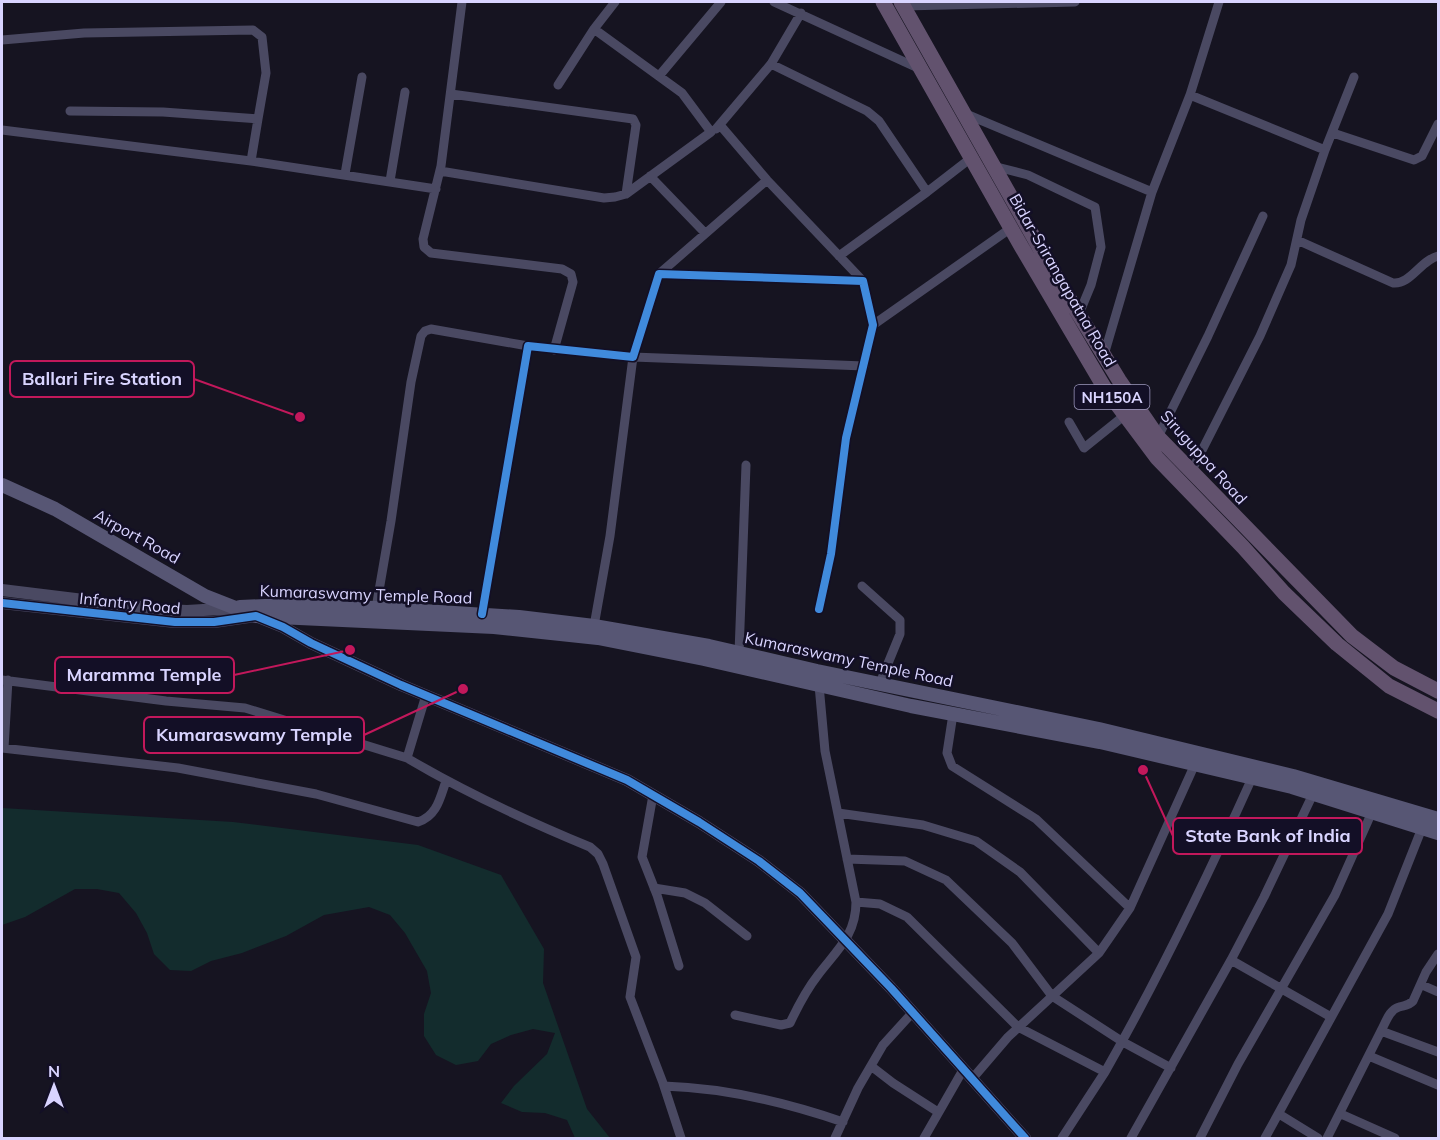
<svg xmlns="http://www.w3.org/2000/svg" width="1440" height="1140" font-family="Mulish,sans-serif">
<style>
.green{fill:#132c2d}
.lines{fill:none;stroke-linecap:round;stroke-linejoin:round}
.minor{stroke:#4a4962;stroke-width:9}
.tertiary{stroke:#4a4962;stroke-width:12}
.secondary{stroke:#575674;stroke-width:14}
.trunk{stroke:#62526e;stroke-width:15}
.cycleway-casing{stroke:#130f26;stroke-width:11}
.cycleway{stroke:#408adc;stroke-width:8}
.labels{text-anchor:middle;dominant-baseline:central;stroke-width:5;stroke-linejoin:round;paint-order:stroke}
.shield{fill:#130f26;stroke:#9e99be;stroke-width:1.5}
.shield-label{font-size:15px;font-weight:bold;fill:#d9d4ff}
.street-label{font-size:16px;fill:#d9d4ff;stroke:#130f26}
.leader{fill:none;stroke:#c2185b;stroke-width:2}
.callout-dot{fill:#c2185b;stroke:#130f26;stroke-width:2}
.callout{fill:#130f26;stroke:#c2185b;stroke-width:2}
.callout-label{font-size:18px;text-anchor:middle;font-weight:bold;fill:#d9d4ff}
</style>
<rect width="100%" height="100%" fill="#161421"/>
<path class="green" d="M2,808L233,822L418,845L501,875L544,949L543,983L587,1109L610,1138H575L567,1120L545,1113L522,1112L501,1103L514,1086L547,1054L555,1033L533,1029L511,1035L491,1044L478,1061L456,1065L436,1055L424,1036V1014L431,993L427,971L405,933L390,915L369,907L324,915L286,936L242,953L211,961L191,971L170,970L154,954L147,933L136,913L119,893L97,889H75L25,917L2,925Z"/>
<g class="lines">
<path class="minor" d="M462,2L441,166L423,239L424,247L431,253L562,269L571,274L573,282L554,350
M615,2L594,29L682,93L711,132L626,194
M774,2L920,69
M904,6L1075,2
M2,40L84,33L253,30L262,37L266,73L258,119
M771,64L867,111L879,121L927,192L971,158
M659,76L721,2
M558,85L594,29
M1190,95L1219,2
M70,111L163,112L258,119L251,161L436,189
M966,114L1152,192L1104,355
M720,125L767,180L863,281
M716,129L771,64L801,13
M2,130L251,161
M1333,133L1414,160L1422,156L1438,124
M1325,150L1354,77
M993,166L1028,175L1095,207L1101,247L1091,285L1079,314
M440,171L604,198L615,197L626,194L636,125L633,119L451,94
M345,174L362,77
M650,176L705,233
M390,181L405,92
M1152,192L1190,95L1325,150L1301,220L1291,265L1260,336L1191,472
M1297,240L1393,283C1410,285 1420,261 1438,256
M839,256L927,192
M659,274L767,180
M873,325L1011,228
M1069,422L1084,448L1125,415
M1158,437L1208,336L1263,216
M862,586L900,620V634L880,683
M376,608L391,521L411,382L421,336L425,331L431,329L528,346
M482,614L528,346L633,357L659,274L863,281L873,325L846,438L831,554L819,609
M594,626L610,536L633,357L864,366
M739,653L746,465
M2,680L166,701L245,708L407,758L426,695
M953,714L947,753L952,766L1036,819L1130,908
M2,748L178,768L316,794L418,822C437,816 440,798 446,781
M4,748L8,680
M407,758C466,793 527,821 590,847L598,854L603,864L636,957L630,997L663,1083L681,1138
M653,795L642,857L657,895L679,966
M838,813L923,825L976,841L1020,872L1099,953L1008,1037L972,1079
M847,859L905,861L946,880L1012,943L1052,996L1123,1042L1171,1068
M654,888L685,893L705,903L747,936
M856,902L880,904L907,917L1018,1027L1105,1072L1062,1138
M1099,953L1130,908L1195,764
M1231,960L1331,1017
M1422,985L1438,992
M735,1015L781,1025L790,1023C798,1006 807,989 818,975C837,950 856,935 856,902L825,751L819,685
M1381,1031C1386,1022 1389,1010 1399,1007C1405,1005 1408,1006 1413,1001L1426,972L1438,954
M1369,1056L1438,1085
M871,1066L893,1083L938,1112
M1105,1072C1159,977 1207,878 1252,778
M664,1086C726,1088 785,1102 843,1122
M1279,1114L1318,1138
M1341,1114L1395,1138
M835,1138L858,1088L883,1045L913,1012
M924,1138L963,1070
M1131,1138L1231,960L1264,897L1313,794
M1200,1138L1238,1064L1335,895L1372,812
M1265,1138L1388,914L1422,828
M1327,1138L1381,1031L1438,1052"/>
<path class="tertiary" d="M2,590L165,610L187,611L236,608
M2,603L175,622H214L256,616L283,627L311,643L401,685L627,780L699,822L759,861L800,893L891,988L1025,1138"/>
<path class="secondary" d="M2,485L55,509L205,596L256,616L494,627L598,638L704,659L911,706L1100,742L1292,787L1438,833
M240,607L288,605L376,608L519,617L594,626L709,646L817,671L1099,729L1293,776L1438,819"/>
<path class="trunk" d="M883,2L1021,246L1104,387L1157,458L1243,547L1284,593L1337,644L1389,686L1438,711
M901,2L1056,277L1119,380L1158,437L1352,636L1394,668L1438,691"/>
<g class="cycleway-casing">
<path id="cycleway" d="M2,603L175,622H214L256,616L283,627L311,643L401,685L627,780L699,822L759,861L800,893L891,988L1025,1138
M482,614L528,346L633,357L659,274L863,281L873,325L846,438L831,554L819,609"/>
</g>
<use href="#cycleway" class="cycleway"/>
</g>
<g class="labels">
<rect class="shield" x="1074.5" y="385" width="75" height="24" rx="4.5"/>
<g class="shield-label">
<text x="1112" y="397">NH150A</text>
</g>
<g class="street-label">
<text transform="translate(1063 280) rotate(60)">Bidar-Srirangapatna Road</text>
<text transform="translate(1204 457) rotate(48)">Siruguppa Road</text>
<text transform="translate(137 536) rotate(29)">Airport Road</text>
<text transform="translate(366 594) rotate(2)">Kumaraswamy Temple Road</text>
<text transform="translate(130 603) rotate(6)">Infantry Road</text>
<text transform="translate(849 659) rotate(12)">Kumaraswamy Temple Road</text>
</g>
</g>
<path class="leader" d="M300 417L194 379M350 650L234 675M463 689L364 735M1143 770L1173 836"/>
<g class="callout-dot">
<circle cx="300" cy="417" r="6"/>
<circle cx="350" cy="650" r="6"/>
<circle cx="463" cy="689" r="6"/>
<circle cx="1143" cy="770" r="6"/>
</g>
<g class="callout">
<rect x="10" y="361" width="184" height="36" rx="6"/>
<rect x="55" y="657" width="179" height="36" rx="6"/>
<rect x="144" y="717" width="220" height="36" rx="6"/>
<rect x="1173" y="818" width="189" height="36" rx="6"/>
</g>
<g class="callout-label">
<text x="102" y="385">Ballari Fire Station</text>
<text x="144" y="681">Maramma Temple</text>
<text x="254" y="741">Kumaraswamy Temple</text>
<text x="1268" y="842">State Bank of India</text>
</g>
<rect width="1440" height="1140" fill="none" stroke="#d9d4ff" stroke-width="6"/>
<g transform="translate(54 1086)" stroke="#130f26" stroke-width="4.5" paint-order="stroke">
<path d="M0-4.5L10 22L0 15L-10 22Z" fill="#d9d4ff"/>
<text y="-9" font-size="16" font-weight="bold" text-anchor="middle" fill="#d9d4ff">N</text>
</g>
</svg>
